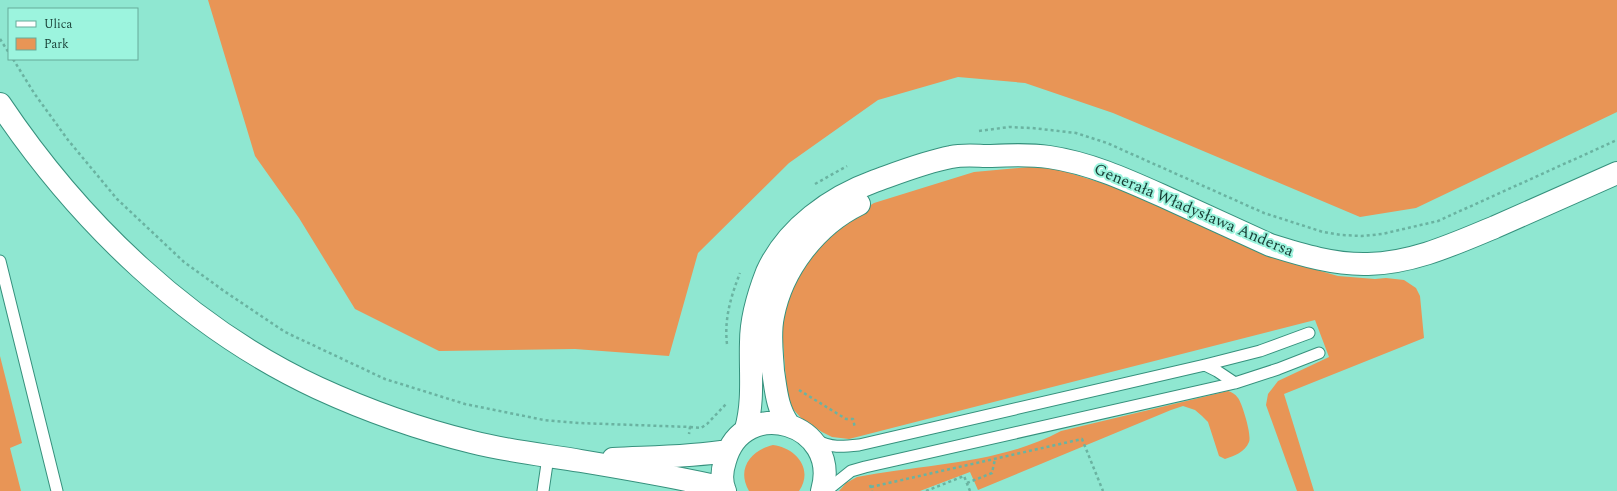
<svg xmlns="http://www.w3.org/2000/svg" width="1617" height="491" font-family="Spectral,serif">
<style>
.green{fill:#e89556}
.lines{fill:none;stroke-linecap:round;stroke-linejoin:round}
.service-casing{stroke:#36917d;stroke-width:13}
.minor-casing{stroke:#36917d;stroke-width:24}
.path{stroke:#6ab3a1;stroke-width:2.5;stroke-dasharray:3 3;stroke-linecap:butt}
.service{stroke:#fff;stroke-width:11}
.minor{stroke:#fff;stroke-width:22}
.labels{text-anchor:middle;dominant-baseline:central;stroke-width:4;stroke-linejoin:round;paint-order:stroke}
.street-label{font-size:16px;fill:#173d34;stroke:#9cf4de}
</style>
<rect width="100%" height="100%" fill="#8fe7d1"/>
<path class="green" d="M208,0H1617V112L1416,208L1360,217L1113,113L1025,83L958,77L878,100L789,163L698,253L669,356L575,349L439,351L355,309L299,218L255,156Z
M1029,167L1057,169L1118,188L1258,251L1296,264L1338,276L1375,279L1386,278L1404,280L1416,288L1420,296L1424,338L1284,394L1314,491H1297L1266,405L1268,394L1278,381L1329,357L1315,320L849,439L832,437L822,432L801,418L793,409L787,394L782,329L787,301L796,279L813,252L837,226L874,203L974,172Z
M0,356L22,443L10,448L21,491H0Z
M1228,391C1232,392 1235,394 1238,398C1242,403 1252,435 1249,442C1245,452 1234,456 1225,459L1219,456L1208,422L1202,416L1195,410L1183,406L1171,410L978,490L970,472L920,491H839L846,483L857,477C925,464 1000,464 1061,431Z
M773,445C796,448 814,469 799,491H749C736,469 751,450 773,445Z"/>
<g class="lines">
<g class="service-casing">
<path id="service" d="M0,261L57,491
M1205,365L1217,371L1235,383
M815,440C832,448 841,447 859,445L1205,365L1260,351L1309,333
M543,491L548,457
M826,491L851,471L865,467L1235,383L1278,369L1319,353"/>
</g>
<g class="minor-casing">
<path id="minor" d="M0,104C79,222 189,328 318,388C368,411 419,429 472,442C507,451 545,455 581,461C629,469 677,477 724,488
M789,425C777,409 776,390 773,371C772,353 769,334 773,316C782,269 816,225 859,204
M746,429C754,400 750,372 751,342C751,318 758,295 767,272C787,228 831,197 875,181C900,172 925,162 951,157C964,154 978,156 991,156C1010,155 1029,154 1049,157C1090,163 1127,180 1165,197C1200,213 1235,229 1270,245C1302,255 1335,265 1368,264C1413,263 1454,244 1495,227C1536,209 1577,191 1617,173
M613,459C651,457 690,457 727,451
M725,491C721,482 722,470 725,461C743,394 842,423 822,491"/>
</g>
<path class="path" d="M0,39L9,53
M13,59L34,93L68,140L117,199L184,262L224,291L285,332L385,379L465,404L544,420L579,423L690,427L689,434
M979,131L1009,127L1032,128L1076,133L1107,143L1264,213L1323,232L1341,235L1362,236L1382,234L1438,221L1617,140
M815,184L847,166
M727,344C724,319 731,296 740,273
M799,390L846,419H853L855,428
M690,427L701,428L707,424L727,403
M967,483L992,473L995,459
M870,485L872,491
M871,487L1082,439L1103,491
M926,491L964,476L970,491"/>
<use href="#service" class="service"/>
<use href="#minor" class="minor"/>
</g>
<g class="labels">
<g class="street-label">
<text transform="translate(1194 210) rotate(23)">Generała Władysława Andersa</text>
</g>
</g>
<rect x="8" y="8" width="130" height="52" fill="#9cf4de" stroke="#67ab9a"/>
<rect x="16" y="21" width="20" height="6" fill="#ffffff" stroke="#67ab9a"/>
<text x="44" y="28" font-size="12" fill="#173d34">Ulica</text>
<rect x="16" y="38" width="20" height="12" fill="#e89556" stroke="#67ab9a"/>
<text x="44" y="48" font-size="12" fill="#173d34">Park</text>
</svg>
